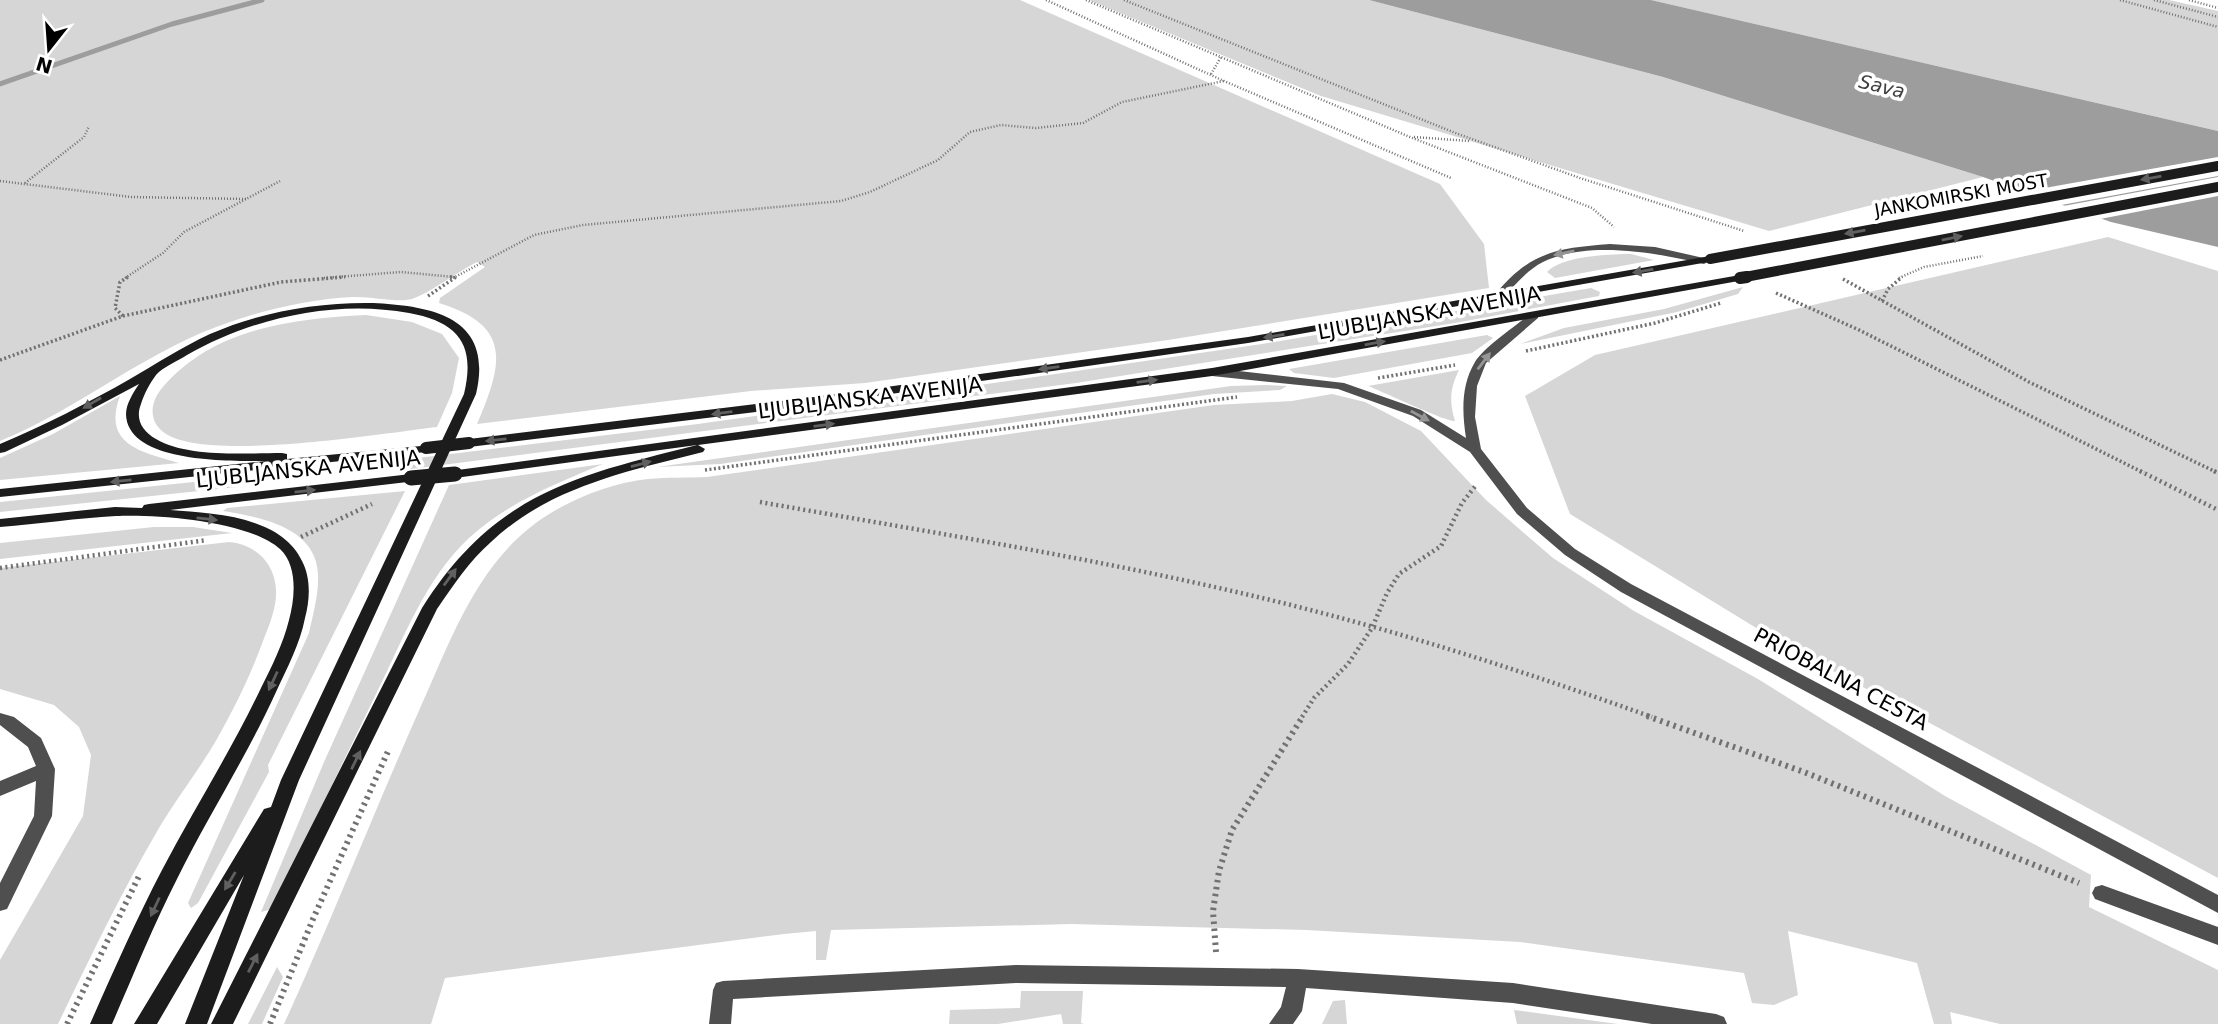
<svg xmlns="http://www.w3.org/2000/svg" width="2218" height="1024" font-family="'DejaVu Sans',sans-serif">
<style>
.green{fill:#d6d6d6}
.water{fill:#9d9d9d}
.pier{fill:#fff}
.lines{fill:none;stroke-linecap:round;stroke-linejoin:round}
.stream{stroke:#9d9d9d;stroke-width:5}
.path-far3{stroke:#717171;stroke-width:2.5;stroke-dasharray:1 2;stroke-linecap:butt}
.path-far2{stroke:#717171;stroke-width:3.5;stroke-dasharray:2 2.5;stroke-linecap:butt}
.path-far1{stroke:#717171;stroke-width:4.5;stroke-dasharray:2 3.5;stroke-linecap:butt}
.path{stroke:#717171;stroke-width:6;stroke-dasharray:2.5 4.5;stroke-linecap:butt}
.service{fill:#4f4f4f;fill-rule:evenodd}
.minor{fill:#4f4f4f;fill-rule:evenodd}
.secondary{fill:#1c1c1c;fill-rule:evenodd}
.secondary-bridge-far2{stroke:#1c1c1c;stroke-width:10}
.secondary-bridge-far1{stroke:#1c1c1c;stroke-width:12}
.secondary-bridge{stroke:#1c1c1c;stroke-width:15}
.oneway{fill:#606060}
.oneway2{fill:#959595}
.labels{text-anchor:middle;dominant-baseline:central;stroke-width:7;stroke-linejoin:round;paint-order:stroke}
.far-street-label{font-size:18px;fill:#000;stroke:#fff}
.far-water-label{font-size:19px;font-style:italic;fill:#3e3e3e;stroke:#fff}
.street-label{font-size:21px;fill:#000;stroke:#fff}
</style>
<rect width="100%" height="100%" fill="#fff"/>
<path class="green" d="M0,0H1020L1440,184L1484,244L1489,288L1168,340L865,383L751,391L477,424C502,365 514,326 439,303L440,298L485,267L477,262C459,271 428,294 412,299C397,303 370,296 353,297C313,299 271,308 233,321C149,348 81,408 0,441Z
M1089,0H1369L1663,77L1983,177L1769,231L1321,96Z
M1651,0H2169L2218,11V131Z
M2108,237L2218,271V878L1781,643L1570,514L1525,396L1595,355Z
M1631,254L1654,260L1555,278L1547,272C1561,256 1610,254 1631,254Z
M1743,287L1738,294L1677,312L1520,344L1564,328L1664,309Z
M1591,288L1600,292L1599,296L1455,323L1076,383L411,469L407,465L418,458L698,424L987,384L1262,344Z
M366,315L412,322L442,334L459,358L452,393L437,427C385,433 199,464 162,431C148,419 151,401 162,388C213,328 291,319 366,315Z
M1487,335L1493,338L1472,353L1334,378L1294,373L1289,369Z
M1459,370C1450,388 1449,402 1455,421C1446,422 1384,392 1368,386Z
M1266,385L1287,386L1280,390L1214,394L720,464L657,467L1231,386Z
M1332,394L1365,402L1421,431L1486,500L1553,558L1634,611L1758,679L1945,796L2091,875L2089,907L2218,970V1024H2000L1950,1012L1952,1024H1934L1917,963L1788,931L1798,995L1774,1005L1752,1003L1744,973L1520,942L1306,930L1071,924L831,930L826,960H816V931L784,934L445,978L431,1024H284C332,919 374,812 421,706C449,644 473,575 527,530C557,504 608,483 648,479C667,477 687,478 707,477L1214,405L1292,401Z
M120,396C102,444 140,452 179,463L0,480V458L53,434Z
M603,464C555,484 507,503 469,538C425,579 403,640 377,692C343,762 309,833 275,903L268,910L261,912L324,762L449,485Z
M242,477L246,479L245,483L237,487L0,512V502Z
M405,491L268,765L269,772L198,903L191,908L188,903L309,633C313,614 319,594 318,574C316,527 260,517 223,511L227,508Z
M154,527H193L232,533L0,559V543Z
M229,542C255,544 275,563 276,590C277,607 269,626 263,641C251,674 235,707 218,737C199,771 174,801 155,835C119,897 89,960 58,1024H0V960L83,816L91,755L79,727L54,705L0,689V568Z
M277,967L283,977L262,1024H248Z
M1021,991H1083L1081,1023L1084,1024H1063L1061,1014L998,1024H949L950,1010L1020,1008Z
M1345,1000L1347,1024H1322L1333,1001Z
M1514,1010L1618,1024H1517Z"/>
<path class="water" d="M1369,0H1651L2218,131V247L2111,222L1983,177L1663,77Z"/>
<path class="pier" d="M2218,157V176L2056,206L2016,193Z
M2218,177V196L2095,220L2058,207Z"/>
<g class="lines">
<path class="stream" d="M0,84L172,24L262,0"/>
<path class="path-far3" d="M1046,0L1224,81L1451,178
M1086,0L1410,137L1592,208L1614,227
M1124,0L1458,134L1580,178L1744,231
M2120,0L2218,27
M2154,0L2218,17
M2189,0L2218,8
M1211,74L1221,57
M1414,137L1469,141
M0,181L131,197L246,199
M25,183L84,137L89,126
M125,278L163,253L184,232L280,181
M324,278L401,272L454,277
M453,278L534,235L583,225L841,201L870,192L938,160L970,132L1001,125L1036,128L1083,123L1122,102L1224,81
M1899,278L1924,267L1983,256"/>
<path class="path-far2" d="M450,277H454
M1843,279L2029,382L2218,473
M1776,293L1857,329L2144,473
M428,296L456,277
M1882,301L1888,289L1902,277
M123,316L115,308L120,282L128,277
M1526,351L1655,323L1721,303
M0,360L123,316L281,282L345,277
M1378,378L1455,365
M705,470L1237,397"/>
<path class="path-far1" d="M2140,471L2218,510
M2214,471L2218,473
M760,502C917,530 1076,555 1232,591C1374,623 1515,668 1652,717
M301,537L372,504
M0,568L207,540
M1302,717L1314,698L1348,664L1372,628L1387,593L1399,574L1441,546L1462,503L1477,484"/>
<path class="path" d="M1647,716L1804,772L2079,883
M1216,952L1213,911L1219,871L1232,830L1303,716
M67,1024L140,874
M270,1024L313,919L389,749"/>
<path class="service" d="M1610,244L1655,247L1708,259L1709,261L1704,264C1658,253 1587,240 1543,262C1527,270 1515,285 1503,298H1495L1494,296C1529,252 1557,248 1610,244Z
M0,713L14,717L41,738L55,769L52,816L7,909L0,911V883L34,816L36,781L0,796V781L36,766L28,747L0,725Z
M2102,885L2218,927V945L2095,899L2092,893L2095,887Z
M1016,965L1298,969L1513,983L1716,1014L1724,1017L1727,1024H1652L1513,1003L1306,988L1302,1011L1293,1024H1269L1281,1007L1286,987L1016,983L733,999L731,1024H709L713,990L716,983L723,981Z"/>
<path class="minor" d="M1534,313L1538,314V318L1486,363L1477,386L1475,417L1481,449L1527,508L1575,549L1631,584L2218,895V913L1621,592L1565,555L1517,514L1470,452L1413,416L1338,389L1212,376L1206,372L1212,368L1344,383L1421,410L1466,438C1462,412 1461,385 1475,362C1483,348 1517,325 1530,314Z"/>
<path class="secondary" d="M1710,256L1714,257V261L1248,343L814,405L469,447L462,443L469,439L814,397L1248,337Z
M1740,275L1744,276V280L1212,376L698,445L705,449L703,452C628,471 549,487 491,542C469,561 453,586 437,609L233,1024H211L422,608C494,494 574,476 697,445L455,478L450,477L448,474L450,471L1212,368Z
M373,303C434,306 494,318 476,394L299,780L207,1024H185L244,875L157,1024H134L264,809L271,807L281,780L464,394C476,344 458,322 409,313C335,299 252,318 187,355C178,361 163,367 156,375C150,383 144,394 141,404C135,419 142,431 156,439C188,458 246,453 282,453L287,454V459L431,445L433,448L426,452L0,497V489L266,461C233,461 127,464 126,414C126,404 133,393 139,384L62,425L5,452L0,453V444C45,425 88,403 130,379C156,364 182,347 210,334C261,312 317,302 373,303Z
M411,474L418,478L416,481L170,510C213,513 281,516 302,561C311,578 310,599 305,618C300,644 287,668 276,692C247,756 208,816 177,879C153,926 133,976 112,1024H90C113,972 136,920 162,870C194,809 231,751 261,688C272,666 283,644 289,620C295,598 298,566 280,549C249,521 157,514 116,516C77,518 39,524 0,527V519L115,507L142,508L144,505L149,504Z"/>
<path class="secondary-bridge-far2" d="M1710,259L2218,166
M1740,278L2218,187"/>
<path class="secondary-bridge-far1" d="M1740,278L1747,277
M426,448L469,443"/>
<path class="secondary-bridge" d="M411,478L455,474"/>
</g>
<defs><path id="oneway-solid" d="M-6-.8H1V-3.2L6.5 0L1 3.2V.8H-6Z" transform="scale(1.75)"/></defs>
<g class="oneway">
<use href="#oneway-solid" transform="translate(2151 178) rotate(170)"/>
<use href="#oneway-solid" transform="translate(1855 232) rotate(170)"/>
<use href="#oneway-solid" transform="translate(1952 238) rotate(-11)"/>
<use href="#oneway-solid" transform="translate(1643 271) rotate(170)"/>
<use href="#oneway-solid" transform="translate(1274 336) rotate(171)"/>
<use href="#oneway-solid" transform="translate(1375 343) rotate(-10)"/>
<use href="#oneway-solid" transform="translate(1049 368) rotate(172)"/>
<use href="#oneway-solid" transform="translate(1147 381) rotate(-8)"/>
<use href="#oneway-solid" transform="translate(92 403) rotate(150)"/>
<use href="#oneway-solid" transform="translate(722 413) rotate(173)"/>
<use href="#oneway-solid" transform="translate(824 425) rotate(-7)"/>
<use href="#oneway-solid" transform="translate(496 440) rotate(174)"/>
<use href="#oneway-solid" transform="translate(641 464) rotate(-15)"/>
<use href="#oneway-solid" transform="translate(121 481) rotate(174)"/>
<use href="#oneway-solid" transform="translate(305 491) rotate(-6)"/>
<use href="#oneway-solid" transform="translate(207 519) rotate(6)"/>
<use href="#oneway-solid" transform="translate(450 577) rotate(-54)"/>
<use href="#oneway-solid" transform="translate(273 681) rotate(115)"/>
<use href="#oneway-solid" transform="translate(356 760) rotate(-64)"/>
<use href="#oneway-solid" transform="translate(230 881) rotate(121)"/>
<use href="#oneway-solid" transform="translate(155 907) rotate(115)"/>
<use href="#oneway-solid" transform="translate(253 963) rotate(-63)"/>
</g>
<g class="oneway2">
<use href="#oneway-solid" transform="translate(1564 253) rotate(168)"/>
<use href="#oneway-solid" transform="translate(1484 361) rotate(-53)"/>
<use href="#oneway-solid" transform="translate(1420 416) rotate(28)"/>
</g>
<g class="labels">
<g class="far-street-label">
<text transform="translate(1961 195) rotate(-10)">JANKOMIRSKI MOST</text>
</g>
<g class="far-water-label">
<text transform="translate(1882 86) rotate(14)">Sava</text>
</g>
<g class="street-label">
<text transform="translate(1429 313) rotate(-10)">LJUBLJANSKA AVENIJA</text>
<text transform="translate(870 398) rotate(-7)">LJUBLJANSKA AVENIJA</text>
<text transform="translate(308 469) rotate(-6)">LJUBLJANSKA AVENIJA</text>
<text transform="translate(1841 679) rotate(28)">PRIOBALNA CESTA</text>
</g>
</g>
<g transform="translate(49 49) rotate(197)" stroke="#ffffff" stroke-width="5" paint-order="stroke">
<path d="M0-5L12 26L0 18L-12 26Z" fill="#000000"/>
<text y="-10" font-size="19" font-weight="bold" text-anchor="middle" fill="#000000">N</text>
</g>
</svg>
